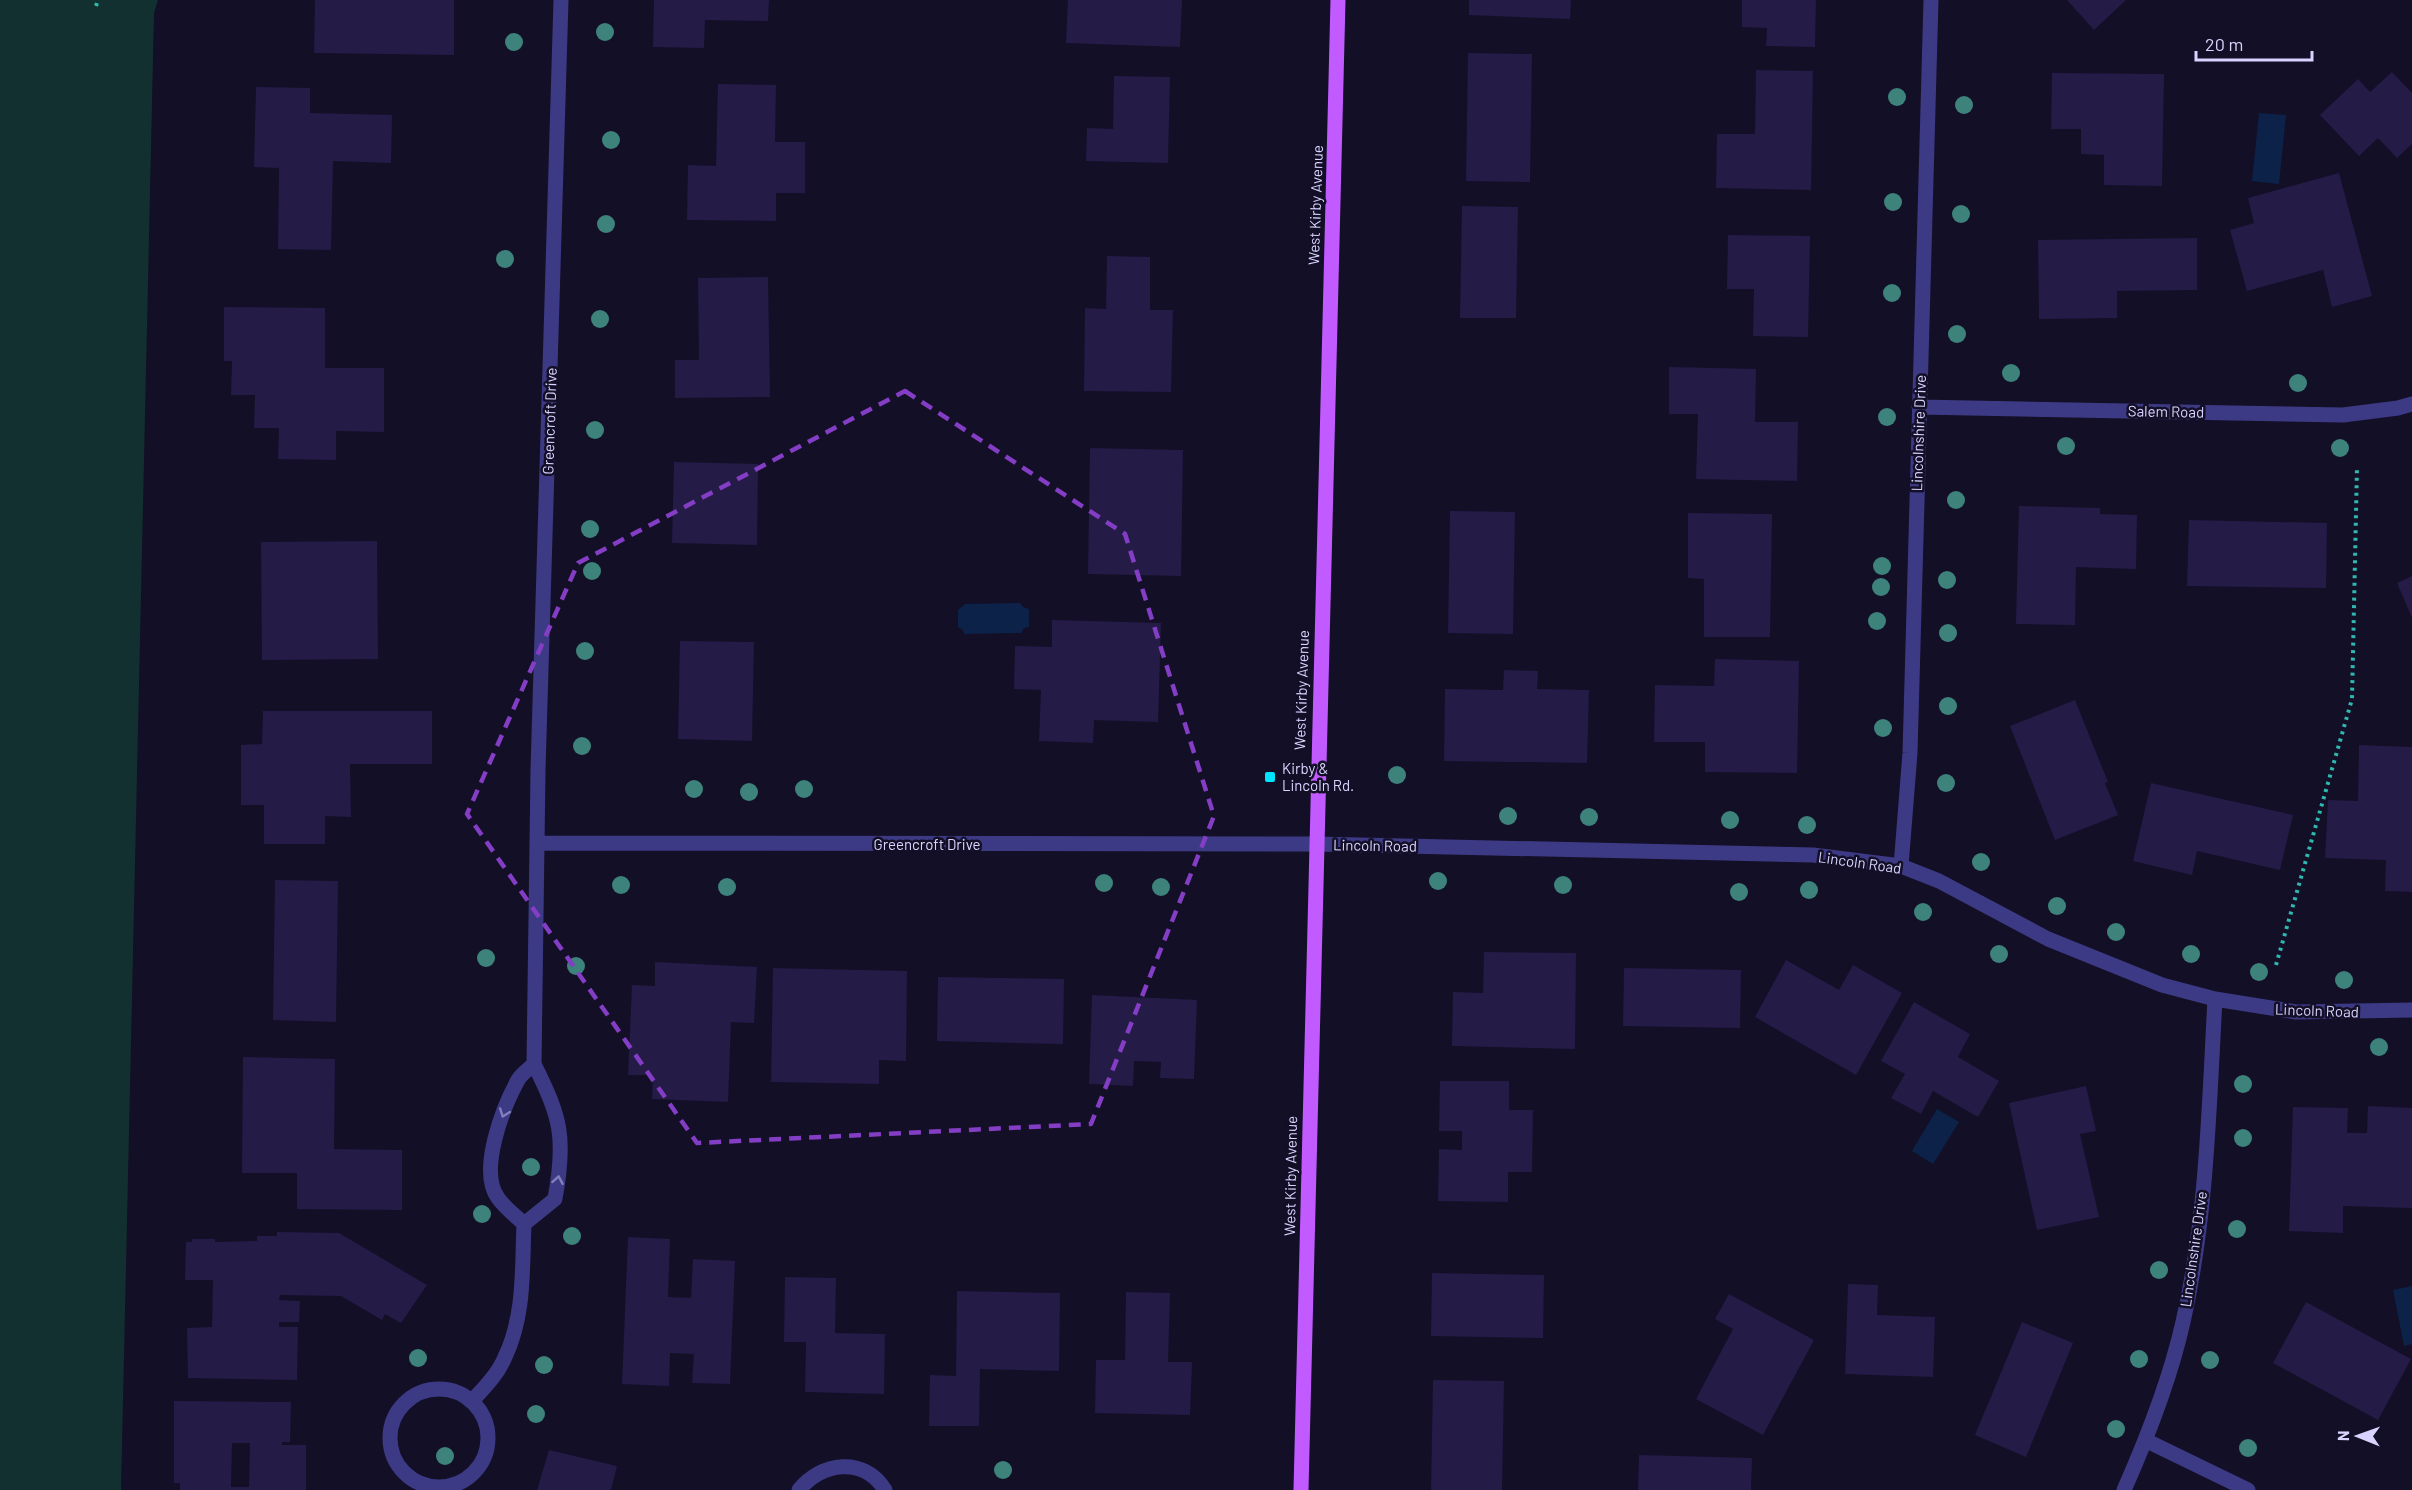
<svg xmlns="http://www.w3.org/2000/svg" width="2412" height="1490" font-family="Barlow,sans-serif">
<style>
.green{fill:#12302f}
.water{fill:#0c2248}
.building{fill:#241b47;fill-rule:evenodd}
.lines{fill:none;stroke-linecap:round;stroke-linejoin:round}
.path{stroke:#2fb8b0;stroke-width:4;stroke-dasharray:3 4.5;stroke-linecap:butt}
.minor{stroke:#3d3a85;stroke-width:15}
.major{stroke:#c25bff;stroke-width:15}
.tree{fill:#3d827b}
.oneway{stroke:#837fbc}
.marked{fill:none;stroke:#843dc5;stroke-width:4.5;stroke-dasharray:12 8;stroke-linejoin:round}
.poi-dot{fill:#00e5ff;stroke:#130f26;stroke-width:2}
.labels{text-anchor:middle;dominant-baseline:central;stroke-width:5;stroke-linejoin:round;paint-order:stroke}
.street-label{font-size:15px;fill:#d9d4ff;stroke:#130f26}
.poi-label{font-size:15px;fill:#d9d4ff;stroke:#130f26;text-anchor:start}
</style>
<rect width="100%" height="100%" fill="#130f26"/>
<path class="green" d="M0,0H158L154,13L121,1490H0Z"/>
<path class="water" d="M2259,113L2286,115L2279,184L2252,181Z
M1020,603L1023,607L1029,609V627L1024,628L1021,633L964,634L963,630L958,627V610L965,604Z
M1937,1109L1959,1122L1933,1164L1912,1151Z
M2412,1286V1344L2404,1346L2393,1290Z"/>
<path class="building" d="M315,0H454V55L314,53Z
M654,0H769L768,21L705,20L704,48L653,47Z
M1068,0H1182L1180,47L1066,43Z
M1469,0H1571L1570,19L1469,15Z
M1742,0H1816L1815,47L1766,46L1767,28L1742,27Z
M2067,0H2126L2094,30Z
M1468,53L1532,54L1530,182L1466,181Z
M1756,70L1813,71L1811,190L1716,188L1717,134H1755Z
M2392,72L2412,93V144L2397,158L2378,138L2359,156L2320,115L2358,79L2370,92Z
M2052,73L2164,74L2162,186L2104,185V155L2081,154V129H2051Z
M1114,76L1170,77L1168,163L1086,161L1087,128L1113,129Z
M718,84L776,85L775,142H805V193H776V221L687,220L688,165L716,166Z
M256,87L310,88V113L392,115L391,163L333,161L331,250L278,249L279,168L254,167Z
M2339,173L2372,296L2332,307L2323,270L2247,291L2230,230L2254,223L2248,198Z
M1462,206L1518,207L1516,318H1460Z
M1728,235L1810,236L1808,337L1753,336L1754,289H1727Z
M2197,238V290L2117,291V318L2039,319L2038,240Z
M1107,256L1150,257V310H1173L1171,392L1084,391L1085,308L1106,309Z
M768,277L770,397L675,398V360H699L698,278Z
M224,307L325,308V368H384V432L336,431V460L278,459L279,428H254L255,395H231L232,361H224Z
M1669,367L1756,369L1755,422H1798L1797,481L1696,479L1698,414H1669Z
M1090,448L1183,450L1181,576L1088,574Z
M674,462L758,464L757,545L672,543Z
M2019,506L2100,508V514L2137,515L2136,569L2076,567L2075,625L2016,624Z
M1450,511L1515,512L1513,634L1448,633Z
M1688,513L1772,514L1770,637H1704V579L1688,578Z
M2189,520L2327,523L2326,588L2187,586Z
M377,541L378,659L262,660L261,542Z
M2412,576V618L2397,583Z
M1052,620L1161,623L1158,722L1094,720L1093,743L1039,741L1041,690L1014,689L1015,646L1052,647Z
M680,641L754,642L752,741L678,739Z
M1715,659L1799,661L1797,773L1705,772V742H1654L1655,685L1714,686Z
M1504,670L1538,671L1537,689L1589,690L1587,763L1444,761L1445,689L1503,690Z
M2075,700L2108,782L2105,783L2118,815L2055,840L2010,726Z
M263,711H432V764H350L351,817L325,816V844H264V805H241V745L262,744Z
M2359,745L2412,747V892L2385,891L2386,860L2325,858L2328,800L2358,801Z
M2151,783L2293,815L2280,870L2197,851L2192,875L2133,861Z
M275,880L338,881L336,1022L273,1020Z
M1484,952L1576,953L1575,1049L1452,1046L1453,992L1483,993Z
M1786,960L1839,990L1853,965L1902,993L1856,1075L1755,1017Z
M655,962L757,967L754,1023L731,1022L728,1102L652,1099L653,1075H628L632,985L655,986Z
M773,968L907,971L906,1061L879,1060V1084L771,1082Z
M1624,968L1741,970L1740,1028L1623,1026Z
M938,977L1064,979L1063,1044L937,1041Z
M1092,995L1197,1000L1194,1079L1160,1078L1161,1062L1134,1061L1133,1086L1089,1084Z
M1914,1002L1970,1034L1958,1057L1999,1081L1978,1117L1933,1091L1921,1114L1891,1098L1905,1074L1881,1061Z
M243,1057L335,1059L334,1149L402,1150V1210L297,1209V1173H242Z
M1440,1081H1509V1110H1533L1532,1172H1508V1202L1438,1201L1439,1149L1462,1150V1131H1439Z
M2086,1086L2096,1131L2080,1134L2099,1217L2037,1230L2009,1103Z
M2368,1106L2412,1108V1208L2343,1206V1233L2289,1231L2293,1107L2348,1108L2347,1133H2367Z
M277,1232L339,1233L427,1285L401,1323L385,1314L382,1320L341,1296L280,1295L279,1300L300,1301L299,1322H279V1327H298L297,1380L188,1378L187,1328L212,1327L213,1280H185L186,1242H192V1239H215V1242L257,1241V1236H277Z
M628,1237L670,1239L668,1297L691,1298L693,1259L735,1261L730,1384L692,1383L694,1354L670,1353L669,1386L622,1384Z
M1432,1273L1544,1275L1543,1338L1431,1336Z
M785,1277L836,1278L835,1333L885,1334L884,1394L805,1392L806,1342H784Z
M1848,1284L1878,1285L1877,1315L1935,1317L1933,1377L1845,1374Z
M957,1291L1060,1293L1059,1371L980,1369L979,1426H929L930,1375L956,1376Z
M1126,1292L1170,1293L1168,1362H1192L1190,1415L1095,1413L1096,1360H1125Z
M1729,1294L1814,1340L1763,1435L1696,1399L1733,1329L1715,1319Z
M2306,1302L2411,1359L2378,1420L2273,1363Z
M2022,1322L2073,1343L2026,1457L1975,1435Z
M1433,1380L1504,1381L1502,1490H1431Z
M174,1401L291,1402L290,1442H282V1445H306V1490H180V1483H174ZM232,1443H250L249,1487H231Z
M549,1450L617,1466L611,1490H537Z
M1639,1455L1752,1458L1751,1490H1638Z"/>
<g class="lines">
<path class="path" d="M96,6L98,0
M2276,965L2352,699L2357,467"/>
<path class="minor" d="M1919,407L2343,415L2398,408L2412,404
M538,843L1315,844L1813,855L1901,866L1939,881L2048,939L2162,985L2215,999L2296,1012L2412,1010
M1901,866L1910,753L1931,0
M524,1224C516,1216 505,1208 498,1198C478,1171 503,1107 518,1080C521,1074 529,1069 534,1064
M390 1438a49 49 0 1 1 98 0a49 49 0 1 1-98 0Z
M472,1401C484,1388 498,1374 505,1357C525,1315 522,1269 524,1224L555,1199C566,1138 561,1118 534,1064L538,770L561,0
M2145,1440L2248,1490
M799,1490C821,1462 864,1456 885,1490
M2124,1490C2148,1436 2170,1380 2183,1322C2207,1217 2209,1106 2215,999"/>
<path class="major" d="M1301,1490L1338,0"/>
</g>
<g class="tree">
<circle cx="605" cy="32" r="9"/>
<circle cx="514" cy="42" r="9"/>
<circle cx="1897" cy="97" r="9"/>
<circle cx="1964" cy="105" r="9"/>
<circle cx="611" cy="140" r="9"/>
<circle cx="1893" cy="202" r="9"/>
<circle cx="1961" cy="214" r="9"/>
<circle cx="606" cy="224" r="9"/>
<circle cx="505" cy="259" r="9"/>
<circle cx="1892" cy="293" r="9"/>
<circle cx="600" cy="319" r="9"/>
<circle cx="1957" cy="334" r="9"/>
<circle cx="2011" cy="373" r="9"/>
<circle cx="2298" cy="383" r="9"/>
<circle cx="1887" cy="417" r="9"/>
<circle cx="595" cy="430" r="9"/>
<circle cx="2066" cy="446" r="9"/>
<circle cx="2340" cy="448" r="9"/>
<circle cx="1956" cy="500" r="9"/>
<circle cx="590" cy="529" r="9"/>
<circle cx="1882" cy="566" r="9"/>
<circle cx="592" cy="571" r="9"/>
<circle cx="1947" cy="580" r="9"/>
<circle cx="1881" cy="587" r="9"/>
<circle cx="1877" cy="621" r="9"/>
<circle cx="1948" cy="633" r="9"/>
<circle cx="585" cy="651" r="9"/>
<circle cx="1948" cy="706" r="9"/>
<circle cx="1883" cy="728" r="9"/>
<circle cx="582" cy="746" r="9"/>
<circle cx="1397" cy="775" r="9"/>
<circle cx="1946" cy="783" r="9"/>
<circle cx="694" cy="789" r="9"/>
<circle cx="804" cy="789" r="9"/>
<circle cx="749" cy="792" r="9"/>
<circle cx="1508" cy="816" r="9"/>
<circle cx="1589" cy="817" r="9"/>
<circle cx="1730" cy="820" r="9"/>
<circle cx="1807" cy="825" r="9"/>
<circle cx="1981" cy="862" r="9"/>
<circle cx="1438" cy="881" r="9"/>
<circle cx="1104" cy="883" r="9"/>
<circle cx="621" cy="885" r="9"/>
<circle cx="1563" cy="885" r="9"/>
<circle cx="727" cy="887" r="9"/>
<circle cx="1161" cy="887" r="9"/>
<circle cx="1809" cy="890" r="9"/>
<circle cx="1739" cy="892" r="9"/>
<circle cx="2057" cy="906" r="9"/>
<circle cx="1923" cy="912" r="9"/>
<circle cx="2116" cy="932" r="9"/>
<circle cx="1999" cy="954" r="9"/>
<circle cx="2191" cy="954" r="9"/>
<circle cx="486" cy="958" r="9"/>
<circle cx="576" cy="966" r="9"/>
<circle cx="2259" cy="972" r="9"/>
<circle cx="2344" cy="980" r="9"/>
<circle cx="2379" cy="1047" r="9"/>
<circle cx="2243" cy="1084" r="9"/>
<circle cx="2243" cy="1138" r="9"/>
<circle cx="531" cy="1167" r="9"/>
<circle cx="482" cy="1214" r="9"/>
<circle cx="2237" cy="1229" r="9"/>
<circle cx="572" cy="1236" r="9"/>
<circle cx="2159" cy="1270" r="9"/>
<circle cx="418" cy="1358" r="9"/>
<circle cx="2139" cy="1359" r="9"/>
<circle cx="2210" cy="1360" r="9"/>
<circle cx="544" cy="1365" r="9"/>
<circle cx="536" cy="1414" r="9"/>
<circle cx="2116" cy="1429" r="9"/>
<circle cx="2248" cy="1448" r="9"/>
<circle cx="445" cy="1456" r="9"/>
<circle cx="1003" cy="1470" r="9"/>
</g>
<defs><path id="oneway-chevron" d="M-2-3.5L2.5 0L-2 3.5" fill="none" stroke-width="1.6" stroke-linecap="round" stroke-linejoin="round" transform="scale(1.5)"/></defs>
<g class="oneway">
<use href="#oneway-chevron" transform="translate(504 1113) rotate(110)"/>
<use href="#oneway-chevron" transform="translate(558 1180) rotate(-80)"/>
</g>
<path class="marked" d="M905,391L1125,534L1214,816L1091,1124L697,1143L467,814L578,563Z"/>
<rect class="poi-dot" x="1264" y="771" width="12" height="12" rx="3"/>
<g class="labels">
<g class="street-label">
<text transform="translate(1315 205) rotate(-88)">West Kirby Avenue</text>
<text transform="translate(2166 411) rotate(1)">Salem Road</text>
<text transform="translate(549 421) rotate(-88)">Greencroft Drive</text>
<text transform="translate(1918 433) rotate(-88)">Lincolnshire Drive</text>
<text transform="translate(1301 690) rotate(-88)">West Kirby Avenue</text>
<text x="927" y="844">Greencroft Drive</text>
<text transform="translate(1375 845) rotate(1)">Lincoln Road</text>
<text transform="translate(1860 862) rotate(8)">Lincoln Road</text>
<text transform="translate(2317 1010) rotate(2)">Lincoln Road</text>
<text transform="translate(1290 1176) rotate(-89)">West Kirby Avenue</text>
<text transform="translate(2193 1249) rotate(-82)">Lincolnshire Drive</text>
</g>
<g class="poi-label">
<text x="1282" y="768">Kirby &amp;<tspan x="1282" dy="17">Lincoln Rd.</tspan></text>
</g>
</g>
<g transform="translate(2358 1436) rotate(271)" stroke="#130f26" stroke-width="4.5" paint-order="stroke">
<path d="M0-4.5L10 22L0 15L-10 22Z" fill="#d9d4ff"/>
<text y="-9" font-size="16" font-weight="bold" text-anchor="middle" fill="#d9d4ff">N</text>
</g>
<path d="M2196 51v9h116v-9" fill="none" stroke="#d9d4ff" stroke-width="3"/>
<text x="2205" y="51" font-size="18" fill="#d9d4ff" stroke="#130f26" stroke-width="4.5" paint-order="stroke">20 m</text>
</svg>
